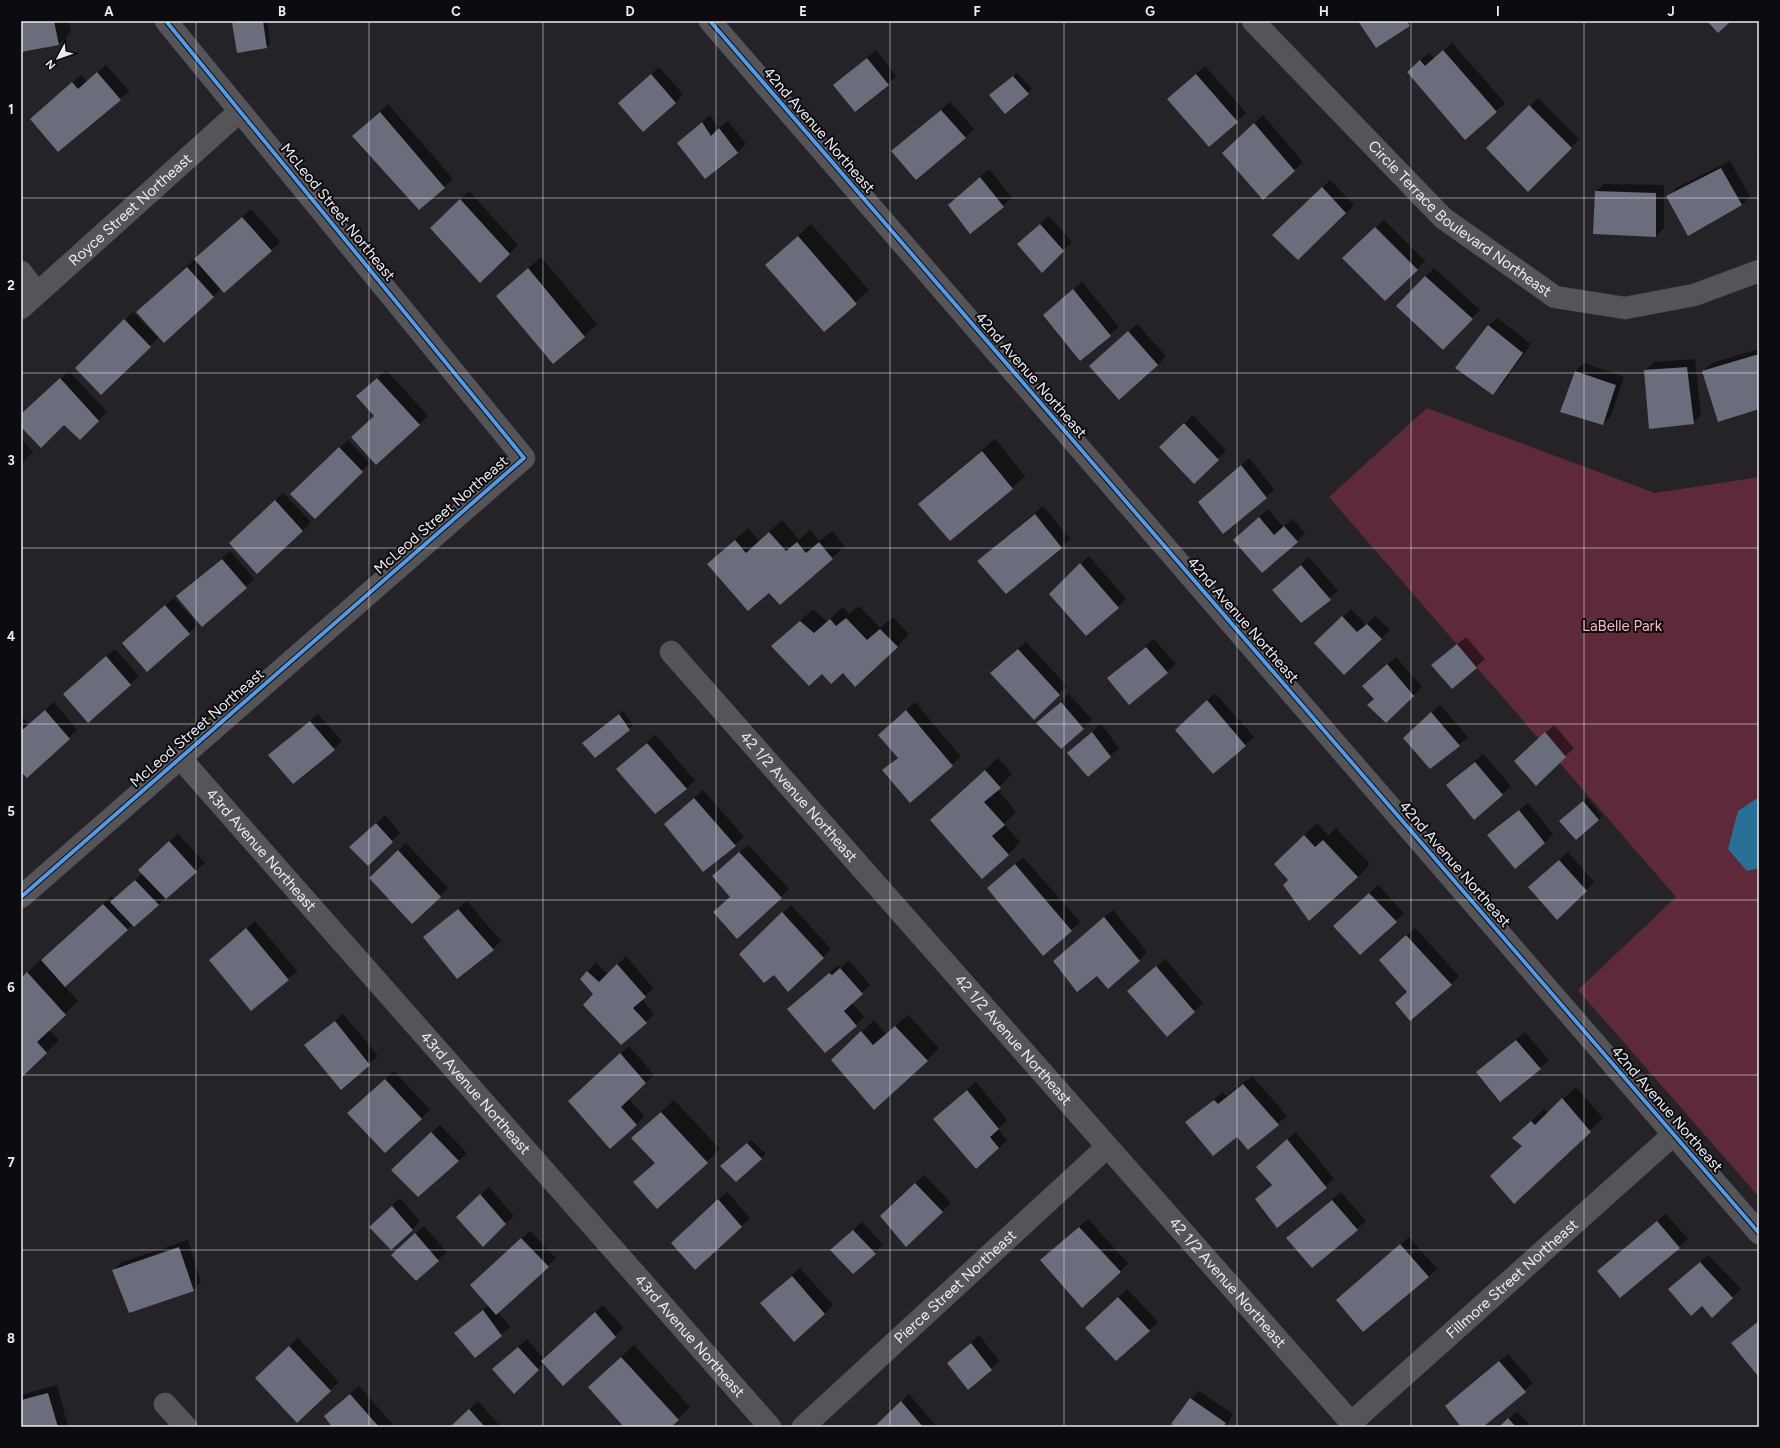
<svg xmlns="http://www.w3.org/2000/svg" width="1780" height="1448" font-family="Figtree,sans-serif">
<style>
.green{fill:#5e2a39}
.water{fill:#2a6f96}
.shadow{fill:#0007}
.building{fill:#6a6d7c}
.lines{fill:none;stroke-linecap:round;stroke-linejoin:round}
.minor-casing{stroke:#434146;stroke-width:23}
.minor{stroke:#555458;stroke-width:22}
.cycleway-casing{stroke:#0c0b0f;stroke-width:6}
.cycleway{stroke:#5399e6;stroke-width:4}
.grid{fill:none;stroke:#edebf1;stroke-width:1;stroke-opacity:0.55}
.labels{text-anchor:middle;dominant-baseline:central;stroke-width:4;stroke-linejoin:round;paint-order:stroke}
.street-label{font-size:15px;fill:#edebf1;stroke:#0c0b0f}
.park-label{font-size:15px;fill:#f7b7c4;stroke:#0c0b0f}
.neatline{fill:none;stroke:#edebf1;stroke-width:1.5}
.grid-label{font-size:13px;text-anchor:middle;font-weight:bold;fill:#edebf1}
</style>
<rect width="100%" height="100%" fill="#252228"/>
<path class="green" d="M1427,408L1655,493L1759,477V1197L1578,990L1676,897L1329,497Z"/>
<path class="water" d="M1759,797V868L1747,871L1728,849L1738,811Z"/>
<path class="shadow" d="M21,21H69L71,32L59,44L21,51Z
M236,21H267L270,44L266,47L233,23Z
M1359,21H1413L1376,46Z
M1452,43L1505,103L1465,138L1416,64L1429,53L1434,58Z
M876,50L896,76L888,84L835,85Z
M106,65L129,91L58,151L39,111L81,75L87,81Z
M1205,66L1246,113L1209,145L1177,91Z
M659,67L683,94L675,103H619Z
M1017,73L1032,89L1028,93L990,95Z
M1538,98L1579,139L1528,190L1487,148Z
M950,102L974,129L965,138L892,151Z
M388,104L453,179L419,209L353,136Z
M710,115L719,128L728,121L746,144L738,152L686,135Z
M1263,115L1303,162L1263,198L1232,145Z
M1759,153V165L1756,156Z
M1730,161L1750,196L1742,205L1668,197L1676,188Z
M989,169L1012,198L970,233L957,197Z
M1330,180L1354,205L1298,259L1273,235Z
M1604,184L1664,185V228L1656,236L1596,192Z
M469,191L518,245L480,282L439,220Z
M251,209L280,242L271,251L221,288L213,297L146,303Z
M1049,216L1072,242L1042,271L1027,236Z
M1384,220L1425,261L1417,269L1352,250Z
M811,224L869,290L824,331L767,265Z
M541,257L597,324L584,336L497,296Z
M1434,268L1480,310L1443,348L1397,306Z
M1082,282L1119,327L1080,359L1053,307Z
M133,312L158,338L101,394L76,368Z
M1497,318L1531,344L1501,386L1493,394L1488,326Z
M1137,324L1166,356L1158,365L1090,366Z
M1759,349V408L1703,371L1712,363Z
M1695,359L1701,415L1693,423L1645,371L1654,362Z
M1584,363L1624,377L1611,416L1603,424L1561,411L1575,371Z
M386,370L428,416L376,464L375,416L358,396Z
M69,371L107,412L80,439L64,423L21,426V415Z
M1193,415L1226,451L1194,482L1160,447Z
M21,438L33,452L21,464Z
M995,439L1025,476L1012,488L919,504L932,492Z
M348,440L370,463L315,517L292,494Z
M1249,458L1274,489L1266,497L1207,494Z
M283,493L311,522L303,531L239,534Z
M1043,506L1070,539L1006,593L987,553Z
M1268,509L1283,527L1293,519L1305,533L1297,541L1234,540Z
M782,520L799,540L810,530L819,541L832,531L845,546L832,558L769,591L709,564L748,528L759,541Z
M230,551L254,579L202,625L178,596Z
M1089,556L1126,599L1118,607L1058,585Z
M1309,557L1338,591L1301,621L1273,590Z
M174,598L198,625L147,670L131,635Z
M859,606L880,628L893,617L909,634L897,647L843,672L773,646L813,609L827,622L843,607L849,614Z
M1351,609L1366,625L1375,616L1390,630L1344,674L1323,635Z
M1466,637L1485,659L1452,688L1432,665Z
M1154,639L1176,664L1129,703L1109,678Z
M1026,642L1067,686L1059,694L1000,665Z
M115,649L139,676L88,722L72,686Z
M1396,657L1422,687L1386,722L1375,699L1372,677Z
M1215,693L1254,737L1213,773L1184,722Z
M1069,694L1092,720L1061,748L1037,723Z
M54,702L77,730L27,777L21,770V715L29,724Z
M915,702L961,757L910,801L883,770L898,757L887,727Z
M1440,705L1468,737L1430,768L1404,738Z
M623,711L633,725L595,757L587,740Z
M318,714L342,741L334,749L269,756Z
M1101,724L1119,748L1088,776L1077,745Z
M1554,725L1574,748L1536,784L1524,753Z
M655,735L695,780L686,789L626,761Z
M1483,754L1511,786L1474,819L1447,785Z
M998,758L1012,774L997,789L1016,812L1004,824L1020,842L1008,855L931,820Z
M703,790L744,837L703,871L673,816Z
M1587,798L1602,816L1576,839L1565,817Z
M1528,803L1553,834L1545,843L1497,827Z
M385,815L400,833L368,865L350,847Z
M1317,823L1328,836L1336,828L1370,864L1358,877L1289,880L1288,851Z
M178,834L205,863L158,905L133,924L64,986L78,1001L49,1030L59,1040L21,1077V978L111,896L114,899L143,873L148,862Z
M406,843L448,888L440,896L378,869Z
M748,845L789,889L781,897H731L721,868Z
M1568,852L1594,882L1557,919L1538,879Z
M1023,857L1080,922L1043,954L997,880Z
M1378,885L1404,913L1360,954L1343,918Z
M467,901L501,941L493,949L424,937Z
M791,905L831,949L823,957L774,974L740,954Z
M1113,910L1147,952L1139,961L1098,975L1063,953Z
M255,921L297,971L251,1010L219,952Z
M1415,928L1459,976L1451,984L1408,992L1389,952Z
M626,956L653,988L642,999L654,1014L646,1022L594,994L581,979L596,963L608,974Z
M1165,959L1203,1003L1167,1035L1137,983Z
M849,961L870,985L852,1003L864,1017L856,1025L796,1001L838,965L840,968Z
M343,1014L378,1056L341,1089L306,1045Z
M908,1015L939,1048L927,1060L845,1048L874,1020L886,1034Z
M1525,1032L1549,1060L1500,1101L1478,1072Z
M629,1046L654,1075L629,1099L644,1116L636,1125L577,1093Z
M394,1071L430,1110L385,1152L357,1105Z
M1252,1076L1287,1116L1248,1148L1237,1136L1187,1122L1223,1092L1226,1096Z
M976,1082L1007,1120L998,1129L1007,1140L999,1148L942,1111Z
M1576,1087L1603,1118L1514,1202L1523,1146L1514,1138L1544,1109L1548,1113Z
M674,1100L720,1149L657,1208L634,1182L656,1162L632,1138Z
M440,1125L467,1153L458,1161H401Z
M1296,1132L1334,1179L1277,1226L1256,1199L1272,1184L1265,1159Z
M751,1140L766,1154L736,1180L726,1162Z
M924,1175L951,1203L906,1245L889,1208Z
M489,1187L514,1216L483,1246L458,1217Z
M727,1192L750,1218L696,1269L681,1234Z
M1341,1192L1366,1221L1312,1267L1287,1238Z
M400,1198L420,1221L412,1230L371,1227Z
M1666,1214L1688,1239L1620,1296L1607,1263Z
M1088,1219L1128,1263L1120,1272L1050,1252Z
M862,1222L883,1245L853,1272L831,1250Z
M424,1226L447,1252L416,1280L392,1255Z
M530,1231L556,1258L498,1312L510,1327L475,1356L455,1333L489,1305L479,1277Z
M1409,1237L1437,1269L1428,1277L1345,1292Z
M188,1240L201,1282L193,1290L113,1270L122,1262Z
M1708,1255L1741,1289L1712,1317L1678,1281Z
M800,1268L833,1305L824,1314L770,1295Z
M1127,1289L1158,1322L1116,1360L1095,1319Z
M603,1305L623,1328L615,1336L563,1384L544,1363L514,1392L502,1361L527,1339L544,1359Z
M979,1335L999,1361L991,1369L957,1355Z
M298,1338L339,1382L330,1390L264,1370Z
M634,1345L690,1407L669,1427H625L602,1375Z
M1508,1354L1533,1383L1481,1427H1462L1446,1406Z
M57,1385L68,1427H21V1395Z
M359,1386L395,1427H333L334,1408Z
M1199,1391L1233,1414L1225,1427H1177L1191,1399Z
M909,1394L937,1427H875Z
M478,1401L501,1427H451Z
M1517,1411L1532,1427H1500Z"/>
<path class="building" d="M21,21H54L59,45L21,52Z
M245,21H263L267,48L237,53L232,23Z
M1358,21H1407L1410,26L1376,48Z
M1707,21H1731L1718,33Z
M1443,50L1497,112L1465,140L1407,72L1420,60L1425,66Z
M867,58L889,85L855,112L833,85Z
M97,72L121,100L58,152L30,119L72,82L78,89Z
M651,74L676,103L643,132L618,103Z
M1196,74L1238,122L1209,147L1167,99Z
M1013,76L1029,94L1005,114L989,95Z
M1529,105L1572,148L1528,192L1486,148Z
M941,110L966,138L916,180L891,151Z
M380,112L445,188L419,210L352,136Z
M702,122L711,136L719,128L738,153L705,179L677,143Z
M1254,123L1295,171L1263,200L1222,153Z
M1721,168L1742,205L1688,236L1666,196Z
M980,177L1004,207L970,234L948,205Z
M1322,187L1346,213L1298,260L1272,235Z
M1595,191L1656,193V237L1593,234Z
M460,199L510,254L480,283L430,228Z
M242,217L272,251L224,293L194,259Z
M1040,224L1064,251L1042,273L1017,244Z
M1375,227L1418,270L1385,301L1342,258Z
M798,236L857,304L824,332L765,265Z
M187,267L214,297L164,343L136,312Z
M528,268L585,337L553,364L496,296Z
M1425,276L1473,319L1443,350L1396,306Z
M1073,289L1111,336L1080,361L1043,315Z
M124,319L151,347L101,395L75,368Z
M1488,325L1523,353L1493,395L1455,368Z
M1128,331L1158,365L1119,400L1089,366Z
M1759,354V409L1718,422L1702,371Z
M1687,367L1694,424L1649,429L1644,370Z
M1575,371L1616,385L1603,425L1560,412Z
M60,378L99,421L80,440L64,425L41,448L21,427V414Z
M377,378L420,425L376,465L351,437L374,416L356,396Z
M1184,423L1219,460L1194,484L1159,447Z
M339,447L363,472L315,519L290,494Z
M982,451L1013,489L950,541L918,504Z
M1241,465L1267,498L1223,534L1198,502Z
M275,500L303,531L257,574L229,543Z
M1035,514L1062,548L1006,594L977,561Z
M1259,517L1274,535L1284,526L1298,542L1262,573L1233,540Z
M769,532L786,551L797,542L806,553L819,542L833,559L780,605L769,593L748,611L707,564L735,540L746,553Z
M222,559L247,588L202,627L176,596Z
M1080,563L1119,608L1086,636L1049,594Z
M1301,565L1331,600L1301,623L1272,590Z
M165,605L190,634L147,672L122,643Z
M1342,616L1357,632L1367,624L1382,639L1344,675L1314,643Z
M846,618L867,640L880,629L898,647L855,687L843,673L831,684L822,674L809,686L771,646L800,621L814,633L830,619L836,626Z
M1457,644L1477,668L1452,689L1431,665Z
M1146,647L1168,673L1129,705L1107,678Z
M1018,649L1060,695L1034,720L990,673Z
M106,656L131,685L88,723L63,694Z
M1387,664L1414,696L1386,723L1367,705L1374,699L1362,686Z
M1207,700L1246,746L1213,774L1175,730Z
M1061,702L1084,729L1061,749L1036,723Z
M45,710L70,739L27,778L21,772V731Z
M906,710L953,766L910,803L882,770L898,758L878,735Z
M1431,712L1460,746L1430,769L1403,738Z
M619,714L630,730L595,758L582,743Z
M310,721L335,750L293,784L268,755Z
M1092,732L1111,757L1088,777L1067,753Z
M1545,732L1566,757L1536,786L1514,761Z
M647,743L687,789L655,814L616,769Z
M1475,762L1503,795L1474,820L1446,785Z
M985,770L1001,788L984,802L1005,825L992,836L1009,855L982,879L930,820Z
M694,798L736,846L703,872L664,824Z
M1583,801L1599,820L1576,840L1559,821Z
M1519,810L1545,843L1515,869L1487,835Z
M376,823L393,842L368,866L349,847Z
M1304,835L1315,847L1323,840L1358,877L1309,921L1283,885L1288,880L1274,864Z
M169,841L197,872L166,899L138,870Z
M398,850L441,897L412,924L369,878Z
M739,852L782,898L737,939L713,912L730,897L712,876Z
M1559,860L1587,891L1557,920L1528,887Z
M1015,864L1072,931L1043,956L987,888Z
M135,880L159,905L134,927L110,902Z
M1369,893L1397,922L1360,955L1333,926Z
M103,904L128,930L65,987L41,960Z
M458,909L494,950L457,979L423,937Z
M782,912L824,958L788,992L774,975L764,983L739,954Z
M1104,917L1140,961L1108,989L1097,976L1077,992L1053,961Z
M246,928L289,980L251,1011L209,960Z
M1406,935L1452,985L1410,1021L1395,1003L1407,992L1379,960Z
M617,964L646,997L633,1008L647,1023L621,1045L583,1005L593,994L580,979L587,971L599,982Z
M1156,966L1195,1012L1167,1037L1127,991Z
M840,968L863,994L844,1011L857,1026L825,1053L787,1009L829,973L832,975Z
M27,972L66,1015L37,1042L47,1053L21,1078V978Z
M335,1021L370,1065L341,1090L304,1045Z
M895,1026L928,1061L874,1110L831,1060L861,1031L873,1045Z
M1516,1040L1541,1069L1500,1102L1476,1072Z
M620,1053L646,1083L621,1107L637,1125L610,1149L568,1101Z
M385,1079L422,1119L385,1153L347,1113Z
M1243,1084L1279,1125L1248,1150L1237,1137L1213,1156L1185,1122L1214,1100L1218,1104Z
M967,1090L999,1129L990,1137L999,1148L976,1169L933,1119Z
M1562,1098L1591,1132L1514,1204L1490,1176L1522,1146L1512,1138L1531,1121L1535,1125Z
M661,1112L708,1163L657,1209L633,1182L655,1163L631,1138Z
M431,1132L459,1161L418,1197L391,1170Z
M1287,1139L1327,1188L1277,1228L1255,1199L1272,1185L1256,1167Z
M747,1143L762,1159L736,1182L720,1166Z
M915,1183L943,1212L906,1247L880,1216Z
M480,1194L506,1224L483,1247L456,1217Z
M718,1199L742,1227L695,1270L671,1243Z
M1332,1200L1358,1230L1312,1268L1286,1238Z
M392,1206L413,1230L391,1250L369,1227Z
M1657,1221L1680,1248L1620,1298L1597,1271Z
M1079,1227L1121,1272L1082,1308L1040,1260Z
M853,1230L876,1254L853,1274L830,1250Z
M415,1233L439,1261L416,1281L391,1255Z
M521,1238L549,1267L496,1315L470,1285Z
M1400,1244L1429,1277L1363,1332L1336,1300Z
M179,1247L194,1291L129,1313L112,1270Z
M1700,1262L1733,1298L1712,1318L1702,1306L1691,1316L1668,1289Z
M792,1276L825,1314L794,1342L760,1303Z
M1118,1297L1150,1331L1116,1361L1085,1328Z
M483,1310L502,1336L475,1358L454,1333Z
M595,1312L616,1337L563,1386L541,1361Z
M1759,1321V1375L1758,1376L1731,1343Z
M971,1343L992,1370L968,1390L947,1363Z
M289,1346L331,1391L297,1423L255,1378Z
M518,1347L539,1370L514,1394L492,1369Z
M621,1357L679,1420L671,1427H624L588,1387Z
M1499,1361L1526,1392L1483,1427H1461L1445,1406Z
M48,1393L58,1427H21V1400Z
M350,1394L379,1427H332L324,1416Z
M1190,1398L1226,1423L1223,1427H1175L1171,1424Z
M901,1401L923,1427H874Z
M469,1409L485,1427H450Z
M1508,1418L1516,1427H1499Z"/>
<g class="lines">
<g class="minor-casing">
<g id="minor">
<path d="M710,21L1759,1233"/>
<path id="s1" d="M1253,21L1443,218L1555,297L1625,308L1694,295L1759,271"/>
<path d="M21,272L37,293"/>
<path id="s2" d="M21,308L240,111"/>
<path id="s3" d="M671,652L1355,1427"/>
<path id="s4" d="M181,759L770,1427"/>
<path d="M21,897L524,458L166,21"/>
<path d="M165,1404L186,1427"/>
<path id="s5" d="M1351,1423L1673,1135"/>
<path id="s6" d="M803,1427L1107,1147"/>
</g>
</g>
<use href="#minor" class="minor"/>
<g class="cycleway-casing">
<path id="cycleway" d="M710,21L1759,1233
M21,897L524,458L166,21"/>
</g>
<use href="#cycleway" class="cycleway"/>
</g>
<path class="grid" d="M196,21V1427M369,21V1427M543,21V1427M716,21V1427M890,21V1427M1064,21V1427M1237,21V1427M1411,21V1427M1584,21V1427M21,198H1759M21,373H1759M21,548H1759M21,724H1759M21,900H1759M21,1075H1759M21,1250H1759"/>
<g class="labels">
<g class="street-label">
<text transform="translate(819 130) rotate(49)">42nd Avenue Northeast</text>
<text stroke="none"><textPath href="#s2" startOffset="147">Royce Street Northeast</textPath></text>
<text transform="translate(338 212) rotate(51)">McLeod Street Northeast</text>
<text stroke="none"><textPath href="#s1" startOffset="287">Circle Terrace Boulevard Northeast</textPath></text>
<text transform="translate(1031 375) rotate(49)">42nd Avenue Northeast</text>
<text transform="translate(441 515) rotate(-41)">McLeod Street Northeast</text>
<text transform="translate(1243 620) rotate(49)">42nd Avenue Northeast</text>
<text transform="translate(197 728) rotate(-41)">McLeod Street Northeast</text>
<text stroke="none"><textPath href="#s3" startOffset="193">42 1/2 Avenue Northeast</textPath></text>
<text stroke="none"><textPath href="#s4" startOffset="121">43rd Avenue Northeast</textPath></text>
<text transform="translate(1455 864) rotate(49)">42nd Avenue Northeast</text>
<text stroke="none"><textPath href="#s3" startOffset="517">42 1/2 Avenue Northeast</textPath></text>
<text stroke="none"><textPath href="#s4" startOffset="445">43rd Avenue Northeast</textPath></text>
<text transform="translate(1667 1109) rotate(49)">42nd Avenue Northeast</text>
<text stroke="none"><textPath href="#s5" startOffset="216">Fillmore Street Northeast</textPath></text>
<text stroke="none"><textPath href="#s3" startOffset="841">42 1/2 Avenue Northeast</textPath></text>
<text stroke="none"><textPath href="#s6" startOffset="207">Pierce Street Northeast</textPath></text>
<text stroke="none"><textPath href="#s4" startOffset="769">43rd Avenue Northeast</textPath></text>
</g>
<g class="park-label">
<text x="1622" y="626">LaBelle Park</text>
</g>
</g>
<rect width="1780" height="1448" fill="none" stroke="#0c0b0f" stroke-width="44"/>
<g transform="translate(58 58) rotate(229)" stroke="#0c0b0f" stroke-width="3" paint-order="stroke">
<path d="M0-3L7 15L0 10L-7 15Z" fill="#edebf1"/>
<text y="-6" font-size="11" font-weight="bold" text-anchor="middle" fill="#edebf1">N</text>
</g>
<rect x="22" y="22" width="1736" height="1404" class="neatline"/>
<g class="grid-label">
<text x="109" y="16">A</text>
<text x="282" y="16">B</text>
<text x="456" y="16">C</text>
<text x="630" y="16">D</text>
<text x="803" y="16">E</text>
<text x="977" y="16">F</text>
<text x="1150" y="16">G</text>
<text x="1324" y="16">H</text>
<text x="1498" y="16">I</text>
<text x="1671" y="16">J</text>
<text x="11" y="114">1</text>
<text x="11" y="290">2</text>
<text x="11" y="465">3</text>
<text x="11" y="641">4</text>
<text x="11" y="816">5</text>
<text x="11" y="992">6</text>
<text x="11" y="1167">7</text>
<text x="11" y="1343">8</text>
</g>
</svg>
